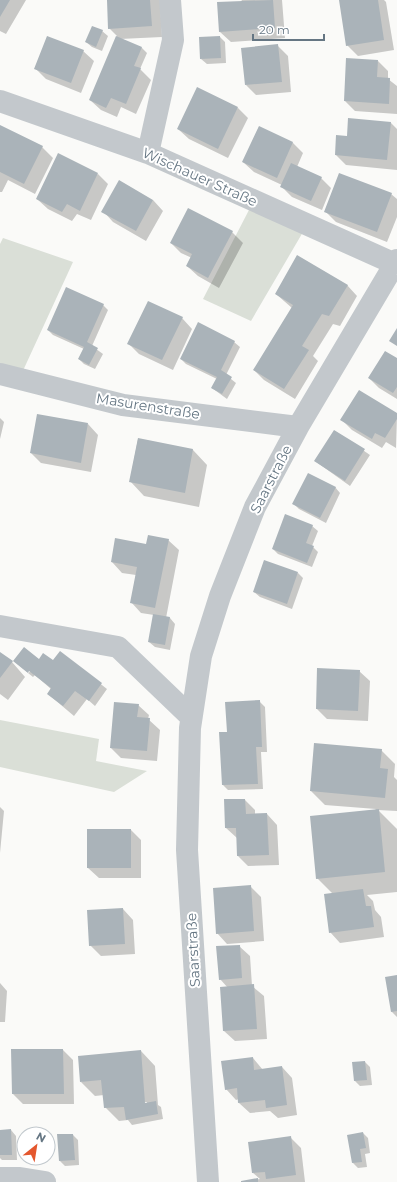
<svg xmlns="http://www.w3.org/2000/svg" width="397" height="1182" font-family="Montserrat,sans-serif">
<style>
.green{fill:#dadfd7}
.shadow{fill:#0003;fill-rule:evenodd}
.building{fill:#aab3b9}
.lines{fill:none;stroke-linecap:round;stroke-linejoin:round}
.minor{stroke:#c3c8cc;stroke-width:22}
.labels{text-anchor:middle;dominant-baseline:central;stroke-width:4;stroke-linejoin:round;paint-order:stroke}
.street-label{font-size:14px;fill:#657683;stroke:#fff}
</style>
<rect width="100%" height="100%" fill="#fafaf8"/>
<path class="green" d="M250,208L303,232L251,321L203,299Z
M3,238L73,262L21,375L0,369V244Z
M0,720L99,739L96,761L147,771L114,792L0,767Z"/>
<path class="shadow" d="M0,0H26L6,34L0,31Z
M108,0H160L162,37L120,39L142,48L147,53L140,69L151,80L136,114L121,107L117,117L101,110L90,100L117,36L109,28Z
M242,0H282L285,38L231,42L220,32Z
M340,0H384L386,2L394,50L358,56L347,45Z
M102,31L108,36L102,51L92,47L86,42Z
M220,37L225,42L226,63L207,64L201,59Z
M277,45L288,56L291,92L256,95L246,85Z
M83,51L94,61L81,93L46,79L35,68Z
M378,61L388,71V79L397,86V114L355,111L345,101Z
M238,108L248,118L228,158L189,139L178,129Z
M391,123L397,129V170L346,165L336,155L348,137Z
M0,126L42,147L53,158L35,194L8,180L2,192H0Z
M259,127L293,143L303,153L297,167L321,178L331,188L322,210L292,197L282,187V185L254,172L243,162Z
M98,174L108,184L91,220L77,214L72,221L48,209L37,199Z
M391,194L397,199V217L387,242L336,222L325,211Z
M153,200L163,211L146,241L113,222L103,211Z
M232,232L243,243L219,288L198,276L187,266L192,258L181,253L171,243Z
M347,285L357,296L340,326L333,324L313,356L318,361L295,399L264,380L254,370L292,308L276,294Z
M103,305L108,310L92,346L103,354L95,369L84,364L79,359L84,349L53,335L48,330Z
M182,318L192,329L173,370L139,354L129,344Z
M234,342L240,347L226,375L236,383L227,399L212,388L217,379L186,364L181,359Z
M397,359V399L379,388L369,378Z
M397,415L396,448L386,442L382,448L352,430L342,420Z
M0,418L4,422L0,439Z
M88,424L98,435L91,472L41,463L31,453Z
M335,431L370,455L350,486L315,461Z
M138,439L193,450L207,465L199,507L144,496L130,481Z
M335,487L340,493L326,523L299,509L294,504Z
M312,526L318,531L312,546L318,552L312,567L278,554L273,549Z
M116,540L147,545L168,540L179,550L166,618H170L175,624L170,650L155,647L149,642L154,615L141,613L131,602L136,575L122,573L112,562Z
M298,573L303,578L292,609L260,597L254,592Z
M0,653L12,662L25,677L8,700L0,694Z
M39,660L53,661L88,674L107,689L95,706L87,699L74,716L48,694L51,689L35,675L33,677L28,673L31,671L29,669L27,672L14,661Z
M359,671L370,681L368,721L327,719L317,709Z
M259,701L265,707L267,752H261L263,789L228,790L223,785L228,733Z
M138,705L149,715L148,719L160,730L157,761L121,758L111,748Z
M381,750L395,764L394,777L397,780V811L378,810L397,829V892L367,895L373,901L375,910L381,917L384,937L340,943L330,932L333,894L317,878L376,809L325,805L311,791Z
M245,800L255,810V814H267L277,825L279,865L248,866L238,856L237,838L226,828Z
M0,807L4,811L0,853Z
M131,830L141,840V878H99L88,868Z
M250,886L261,897L264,941L227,944L217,933Z
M123,909L133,920L135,954L101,956L90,945Z
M239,946L250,956L252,986L264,996L267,1039L235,1041L224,1031L228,988L220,979Z
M397,976V1017L392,1012Z
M0,983L7,991L5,1022H0Z
M63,1050L73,1060L74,1104H23L13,1094Z
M141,1051L155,1066L158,1105L161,1107L163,1119L132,1125L128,1120L119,1121L105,1107L104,1095L95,1096L81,1082ZM147,1102V1104L116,1105Z
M253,1058L263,1070L282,1067L292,1078L297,1115L278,1118L270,1111L250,1113L239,1103V1099L236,1100L226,1089Z
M365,1062L370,1067L372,1085L360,1086L355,1081L353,1063Z
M11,1130L16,1136L17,1160H2L0,1158V1131Z
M363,1133L368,1138L370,1153L365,1154L367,1167L358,1168L353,1163L348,1136Z
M73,1135L78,1140L79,1165L65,1166L60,1161Z
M290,1137L301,1148L305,1182H242L260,1179L253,1173Z"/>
<path class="building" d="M0,0H10L0,17Z
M107,0H150L152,26L108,29Z
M273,0L275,28L219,32L217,2Z
M339,0H378L384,40L346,46Z
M92,26L103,30L96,47L85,42Z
M47,36L84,50L71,83L34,69Z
M116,36L142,47L134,66L141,68L126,104L111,98L106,108L89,100Z
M220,36L221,58L200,59L199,37Z
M278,44L282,82L245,85L241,48Z
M346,58L378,60L377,77L390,78L389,104L344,101Z
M197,87L238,107L218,149L177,129Z
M348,118L391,122L387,160L335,155L336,135L347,136Z
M0,125L43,146L24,184L0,172Z
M259,126L293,142L277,178L242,162Z
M58,153L98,173L80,211L67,204L62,212L36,199Z
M291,163L322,177L311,201L280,187Z
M339,173L392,193L377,232L324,212Z
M119,180L153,200L136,231L101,212Z
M188,208L233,231L208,278L186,266L192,254L170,243Z
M297,255L348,285L329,316L322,314L302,346L309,350L284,389L253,370L293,305L275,294Z
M66,287L104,304L87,342L98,348L89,365L78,359L84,347L47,330Z
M148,301L183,317L162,360L127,344Z
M198,322L235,341L221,370L232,377L222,394L211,388L217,377L180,359Z
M397,328V346L389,341Z
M385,351L397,358V387L393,393L368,378Z
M359,390L397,413V419L385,438L375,433L372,439L340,420Z
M37,414L88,423L81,463L30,453Z
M334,430L365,449L345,481L314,461Z
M138,438L193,449L185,493L129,482Z
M308,473L336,487L320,518L292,504Z
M285,514L313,525L306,543L314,546L307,563L272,549Z
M148,535L169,539L155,608L130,603L137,567L111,562L115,538L146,544Z
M264,560L298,572L287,604L253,592Z
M153,614L170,617L165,645L148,642Z
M24,647L39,659L43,653L53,660L60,651L102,683L89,701L75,691L63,706L47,694L51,688L29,671L28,673L13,661Z
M0,652L13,661L0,678Z
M317,668L360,670L358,711L316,709Z
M260,700L262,747H256L258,784L222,785L219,732H227L225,702Z
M114,702L139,704L137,717L150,718L147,751L110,748Z
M314,743L382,749L380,768L388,769L385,798L310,791Z
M224,799H245L246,814L267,813L269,855L237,856L236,828H225Z
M379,809L385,872L316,879L310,816Z
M87,829H131V868H87Z
M251,885L254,931L216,934L213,888Z
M363,889L366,906H371L374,927L329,933L324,894Z
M123,908L125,944L89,946L87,910Z
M240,945L242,978L219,980L216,946Z
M397,975V1011L391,1012L385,977Z
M254,984L257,1029L223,1031L220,987Z
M11,1049H63L64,1094H12Z
M141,1050L145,1103L156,1101L158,1114L126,1120L124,1107L104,1108L101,1080L80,1082L78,1056Z
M253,1057L254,1070L282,1066L287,1105L266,1108L265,1100L238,1103L237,1088L225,1090L221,1061Z
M365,1061L367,1080L354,1081L352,1062Z
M11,1129L12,1155H0V1130Z
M363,1132L366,1148L360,1149L362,1162L352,1163L347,1135Z
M57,1134H73L75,1160L59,1161Z
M291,1136L296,1175L266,1179L265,1172L252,1173L248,1142Z
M258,1178V1182H241V1181Z"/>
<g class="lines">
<path class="minor" d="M0,101L148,153L395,264
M148,153L173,40L170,0
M0,374L123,405L298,427
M0,626L118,647L191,717
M0,1178H20L45,1182
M208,1182L187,850L190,728L201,656L220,596L255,507L298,427L397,260"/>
</g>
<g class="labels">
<g class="street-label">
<text transform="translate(200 177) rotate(24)">Wischauer Straße</text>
<text transform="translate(148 406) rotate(9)">Masurenstraße</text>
<text transform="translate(271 479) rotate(-63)">Saarstraße</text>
<text transform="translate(193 950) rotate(-93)">Saarstraße</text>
</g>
</g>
<g transform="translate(36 1146) rotate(30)"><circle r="19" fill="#ffffff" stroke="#c1c8cd"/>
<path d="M0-3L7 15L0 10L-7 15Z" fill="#e4572e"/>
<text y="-6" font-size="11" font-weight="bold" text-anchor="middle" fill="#657683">N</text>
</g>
<path d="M253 34v6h71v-6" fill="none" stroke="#657683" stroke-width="2"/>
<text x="259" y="34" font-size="12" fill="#657683" stroke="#ffffff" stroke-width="3" paint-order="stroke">20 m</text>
</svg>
